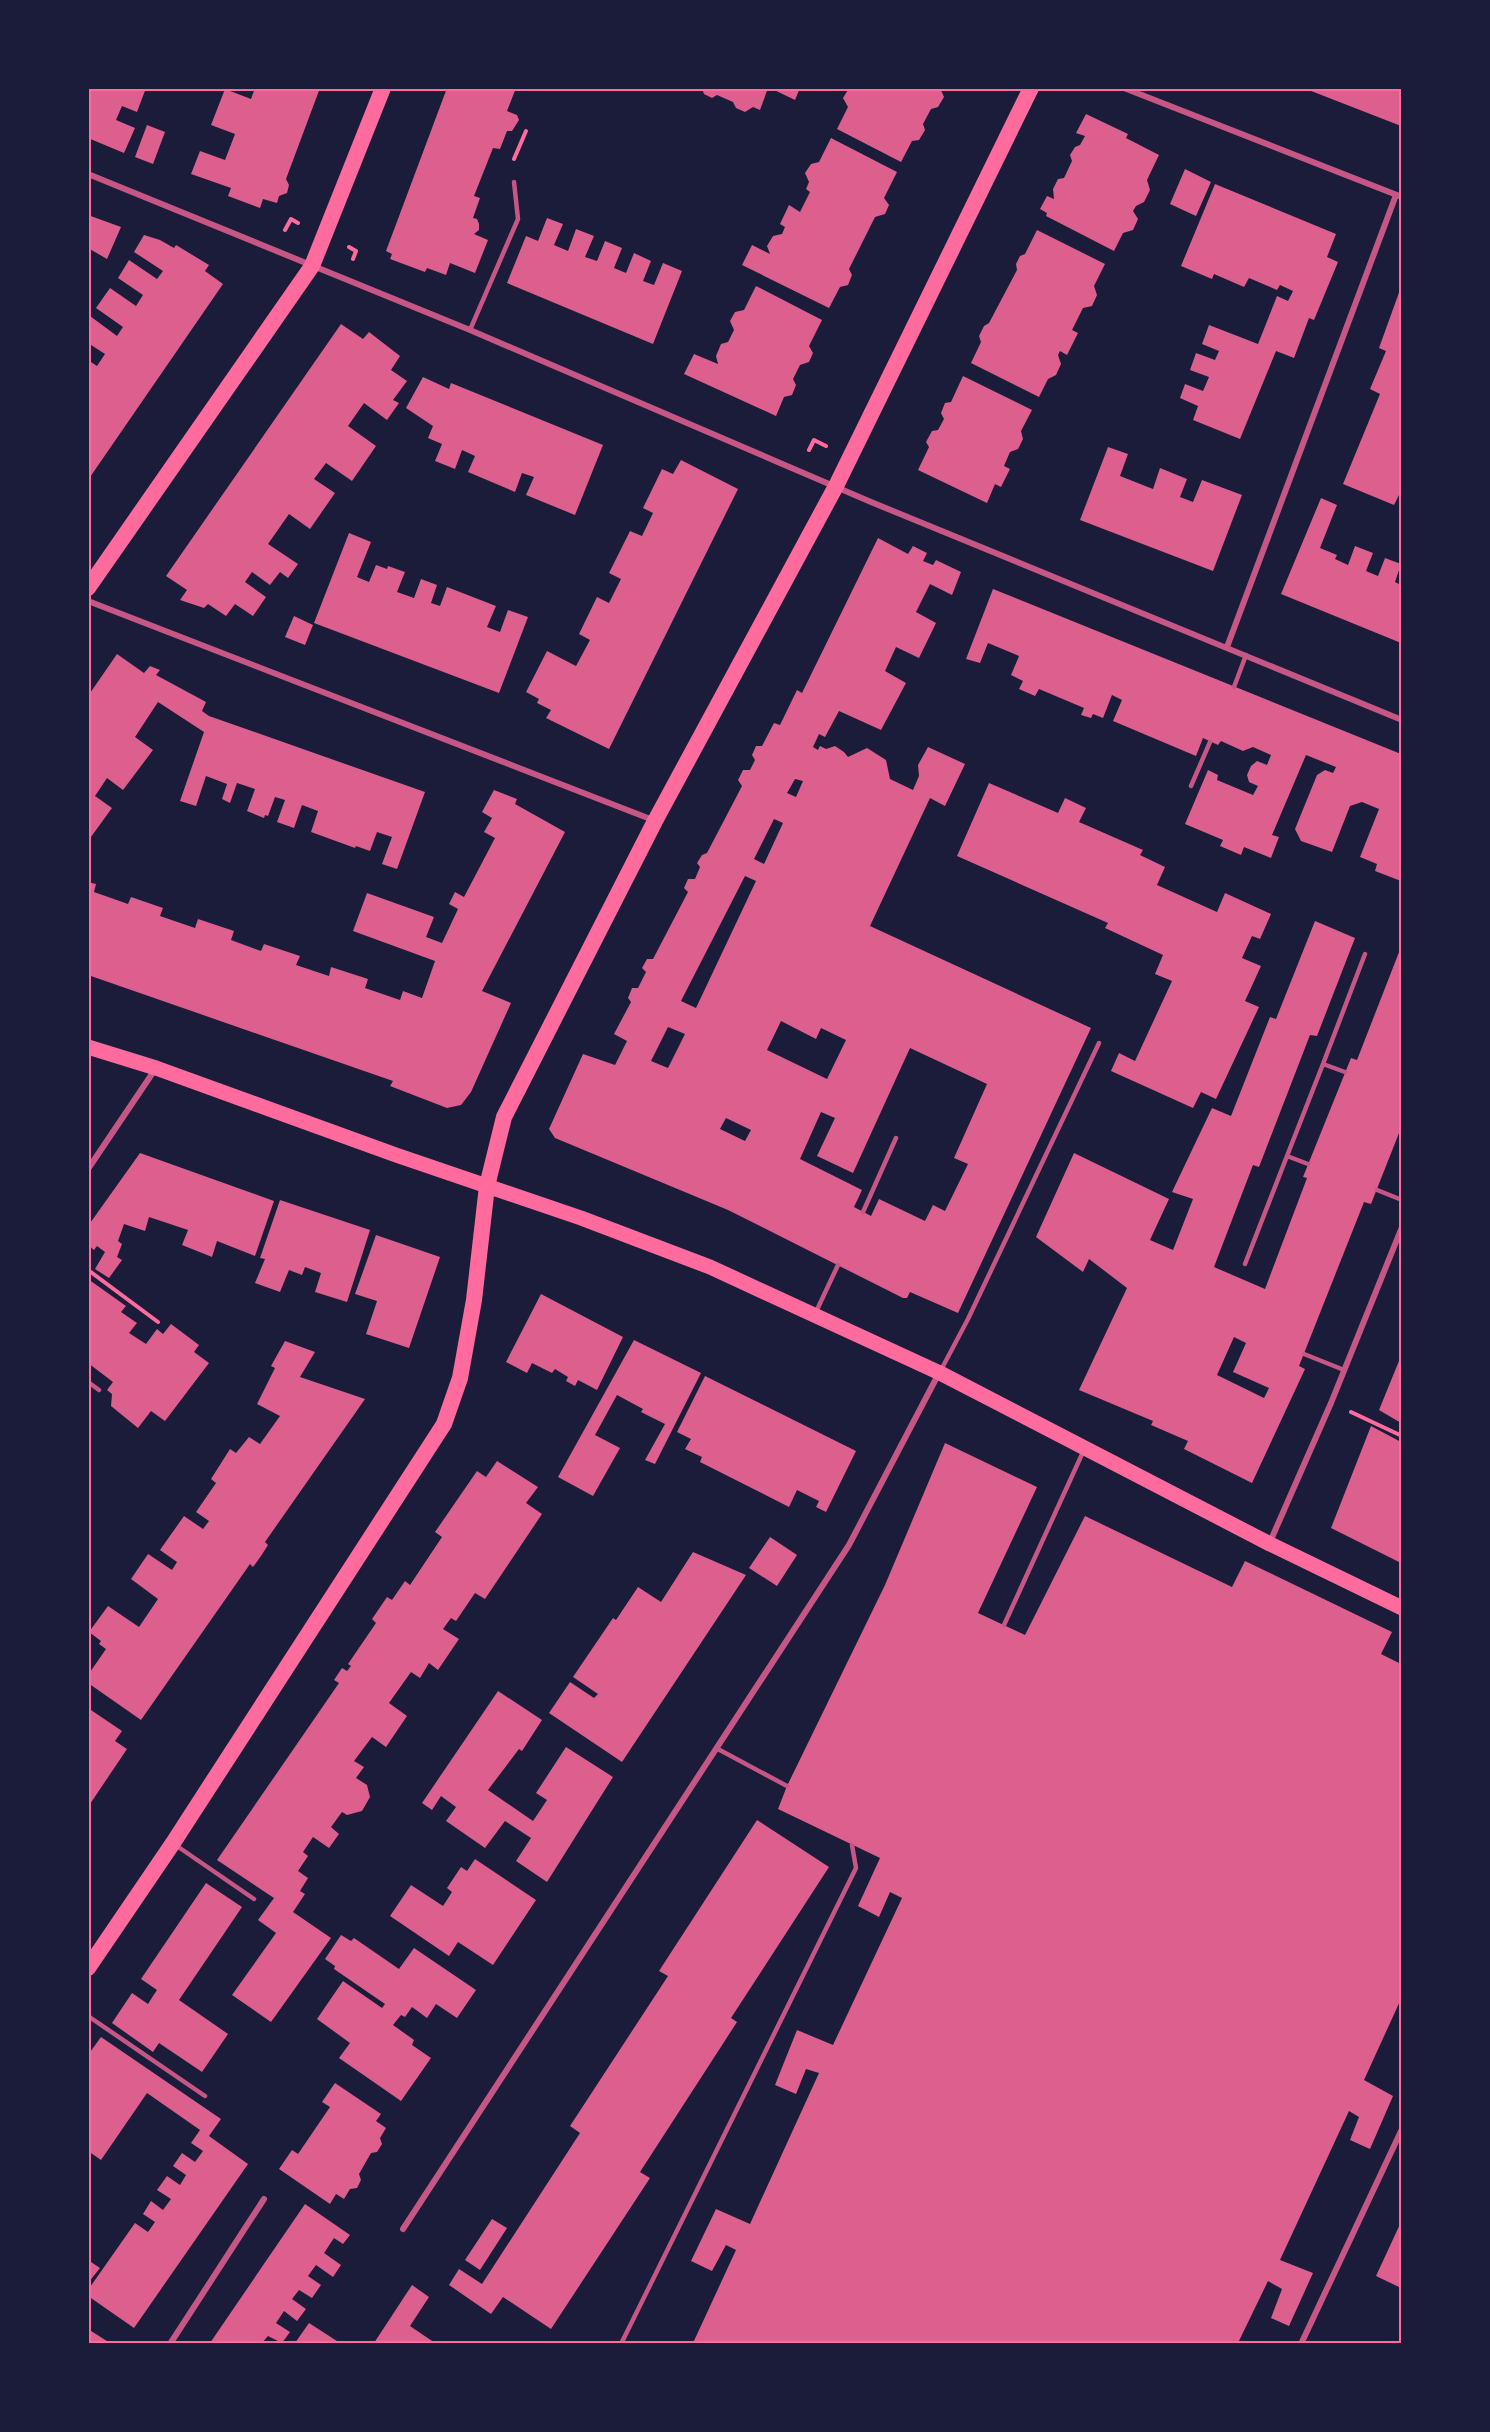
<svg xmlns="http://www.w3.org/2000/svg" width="1490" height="2432" font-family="'Work Sans',sans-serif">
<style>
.building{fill:#dd5f8e;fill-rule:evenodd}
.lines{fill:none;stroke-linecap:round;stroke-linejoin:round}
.path{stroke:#ff6b9d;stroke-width:4}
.service{stroke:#c65784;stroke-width:4.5}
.minor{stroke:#c65784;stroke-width:6}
.primary{stroke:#ff6b9d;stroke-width:15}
.trunk{stroke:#ff6b9d;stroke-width:16}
.neatline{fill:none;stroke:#ff6b9d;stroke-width:2}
</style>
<rect width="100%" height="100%" fill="#1b1b3a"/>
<path class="building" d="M88,88H146L137,112L122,106L116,120L135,128L124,153L88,138Z
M255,88H320L286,179L289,185L287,193L279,196L277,203L263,199L260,208L228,196L231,188L191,174L200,151L225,160L235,134L211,125L225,89L251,99Z
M447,88H516L507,111L517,115L519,120L512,131H507L500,149L493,148L474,196L480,198L473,218L477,219L479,224V230L474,234L488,240L475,273L450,263L446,275L427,268L425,272L390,259L392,254L386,251Z
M702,88H768L760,110L753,107L745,112L736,108L733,102L717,95L712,98L704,94Z
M770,88H800L795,100Z
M849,88H940L944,97L938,107L931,109L923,124L925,130L919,140L912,141L901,162L837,129L848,107L843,98Z
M1306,88H1401V126L1306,89Z
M1086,114L1128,134L1126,138L1159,155L1147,180L1150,190L1144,202L1136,206L1133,211L1138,219L1133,230L1123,233L1114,251L1046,216L1047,213L1040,209L1047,196L1054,199L1053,189L1058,179L1064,178L1072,161L1070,155L1075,147L1080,145L1085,136L1076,133Z
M147,125L165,132L153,164L135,157Z
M831,138L897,172L884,198L889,205L885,214L875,217L849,269L852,275L848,285L840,287L829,308L742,265L752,245L770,254L767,246L773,236L782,234L785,227L780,224L789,205L800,212L810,192L806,189L809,182L805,173L811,164L819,162Z
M1185,169L1211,182L1196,216L1170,204Z
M1215,184L1336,234L1327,257L1338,262L1314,320L1309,318L1294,358L1276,351L1240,439L1193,420L1198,406L1180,398L1185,384L1203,391L1209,377L1190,370L1196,353L1215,360L1219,351L1202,344L1209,325L1258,344L1277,296L1288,301L1293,291L1280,285L1277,290L1249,278L1244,287L1214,274L1212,279L1181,266Z
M88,215L121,227L107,259L88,248Z
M547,218L563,224L554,245L568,251L576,229L594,236L585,257L597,261L605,241L622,248L614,268L626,273L634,253L651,261L643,281L654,285L663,263L682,271L653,344L507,283L526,236L538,241Z
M1037,230L1105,264L1094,286L1097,295L1092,306L1083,308L1072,330L1078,333L1067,355L1060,351L1058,355L1061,364L1056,375L1048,379L1039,397L971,363L981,342L979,336L984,326L989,323L1017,270L1016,264L1020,256L1025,254Z
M144,235L160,240L174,248L176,245L209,265L205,271L223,284L88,480V360L97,366L105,354L88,343V318L90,316L117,336L123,327L96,308L110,288L136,306L143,295L118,278L129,260L157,279L163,271L134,252Z
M756,286L822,320L809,346L813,353L809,362L800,365L793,379L796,385L792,395L784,397L776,416L684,374L694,354L718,364L716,356L721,344L728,342L734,330L730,321L735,312L744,310Z
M1401,287V491L1394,505L1343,484L1380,394L1370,389L1386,351L1379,348Z
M341,324L363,339L369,332L400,356L391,370L407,381L393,400L399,403L387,420L364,403L348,426L376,446L352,481L326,463L314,479L335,493L310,529L289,514L268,544L298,564L288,578L280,572L270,585L252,572L245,582L266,597L253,616L235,604L226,616L208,604L204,608L180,600L187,590L166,576Z
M963,376L1032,410L1021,431L1023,439L1018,449L1010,452L1004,466L1010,469L1001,487L995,484L987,503L918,470L929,447L926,442L932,431L938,430L944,419L941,413L945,403L951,402Z
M423,377L449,389L451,383L603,445L575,515L526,495L534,477L522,473L515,492L468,472L475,456L462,450L455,469L435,461L442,444L428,438L433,426L406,408Z
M1108,447L1128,454L1120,476L1153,489L1160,468L1187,479L1180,497L1193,502L1202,480L1242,495L1213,571L1080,520Z
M681,460L738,489L609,749L546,718L551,710L537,703L539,699L526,692L547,651L576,666L590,640L579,634L597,597L609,603L621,579L609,573L630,531L642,536L653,513L643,508L662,469L673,474Z
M1321,498L1337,505L1320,548L1337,555L1335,559L1348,565L1355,546L1373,553L1366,571L1378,576L1385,558L1401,564L1395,582L1401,585V643L1281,594Z
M349,533L371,542L357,577L369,582L376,565L387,569L388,566L405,572L397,592L414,598L421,579L437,585L431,603L440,606L447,587L496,606L487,627L500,632L508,610L528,617L499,693L314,623Z
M878,538L908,554L913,546L927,553L923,561L933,565L936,560L961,572L952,595L930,584L916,612L936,623L919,658L896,647L885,671L906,683L881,730L839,711L825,737L819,734L813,747L818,750L820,746L826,749L835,746L844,752L848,757L867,748L886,760L890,779L913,790L919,776L918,765L928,747L965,764L945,806L930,798L870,926L1091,1028L958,1313L910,1292L907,1298H903L728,1210L555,1138L549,1129L583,1054L615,1065L627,1041L614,1034L631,1002L628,998L632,988H638L646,972L642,968L647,959H653L688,892L684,888L688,879H695L700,867L697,863L702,855L707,853L742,786L738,780L743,770H750L755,760L752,755L756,746H762L774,723L780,725L797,690L802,693ZM795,779L803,781L796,797L787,793ZM774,819L783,823L764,864L754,859ZM745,876L756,881L696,1008L681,1001ZM781,1021L816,1039L821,1028L846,1040L827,1079L767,1050ZM668,1027L685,1034L668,1068L651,1061ZM910,1048L987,1084L954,1158L968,1164L945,1211L933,1205L925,1221L879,1199L871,1216L854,1207L862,1190L800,1159L821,1112L835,1118L817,1156L853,1173ZM726,1118L751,1130L745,1141L720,1129Z
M993,589L1401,754V881L1375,871L1377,864L1360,857L1379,809L1362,802L1350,806L1332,852L1301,841L1295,829L1317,775L1325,770L1333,773L1336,767L1306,755L1272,835L1279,837L1271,858L1244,847L1241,855L1220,846L1223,840L1185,824L1208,770L1218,775L1217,780L1253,795L1258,786L1249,782L1247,775L1251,766L1257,761L1267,765L1271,755L1253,747L1243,751L1221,741L1218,745L1203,738L1196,756L1113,721L1122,700L1112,695L1103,718L1093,714L1091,718L1081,715L1084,708L1039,689L1035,696L1019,689L1023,681L1011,675L1019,656L988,643L980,663L966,659Z
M294,616L313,625L305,645L285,637Z
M117,654L144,673L150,666L160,670L156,675L206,702L202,711L209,716L425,792L397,869L382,864L392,837L377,832L370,851L356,846L355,848L311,832L318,811L302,805L294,828L277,822L285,800L275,797L268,816L265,815L264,818L247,811L255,789L237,783L230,803L222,799L227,784L206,776L196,806L180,801L204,732L158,702L135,737L153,750L123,790L107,778L95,796L112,808L88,841V696Z
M989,783L1058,813L1065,798L1086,808L1079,822L1143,850L1140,855L1165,867L1157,885L1217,912L1225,893L1271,914L1260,939L1252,936L1242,958L1261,966L1245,1001L1259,1007L1216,1099L1201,1092L1193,1108L1111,1071L1119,1053L1135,1061L1172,981L1155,974L1163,955L1105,928L1108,923L957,856Z
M494,790L517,799L515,804L565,832L482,991L511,1003L471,1092L461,1105L447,1108L390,1086L393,1081L88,975V882L96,884L94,892L128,904L131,897L163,908L160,916L195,928L198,919L234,931L231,940L261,951L264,944L300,956L296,965L329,976L331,967L368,979L365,988L400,1000L403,991L422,998L435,961L353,931L367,893L434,917L426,937L442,943L458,909L449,904L455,892L464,897L495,838L484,832L492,818L482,812Z
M1315,921L1355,938L1317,1036L1310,1035L1259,1167L1253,1165L1214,1267L1265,1289L1307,1178L1303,1177L1351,1058L1357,1060L1401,947V1128L1371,1204L1364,1202L1299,1366L1305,1369L1252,1483L1184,1449L1188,1441L1151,1425L1153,1421L1079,1390L1127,1288L1089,1259L1083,1272L1036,1237L1074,1153L1169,1199L1150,1240L1173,1250L1193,1199L1172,1192L1212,1108L1231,1116L1270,1017L1276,1019ZM1234,1337L1246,1343L1233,1372L1269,1388L1264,1398L1217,1375Z
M140,1153L274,1201L255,1256L217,1241L212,1257L182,1245L188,1230L149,1217L145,1231L124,1224L118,1241L122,1244L117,1257L122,1260L109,1278L95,1269L105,1252L97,1246L94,1250L88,1245L90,1240L88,1238V1226Z
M280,1200L370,1230L347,1302L315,1292L321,1273L305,1267L302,1275L289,1270L280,1292L255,1283L265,1259L260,1258Z
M376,1235L440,1257L409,1348L366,1334L377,1301L355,1294Z
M88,1279L126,1306L121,1312L137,1323L129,1333L146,1344L157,1329L163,1334L171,1324L199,1345L194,1352L209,1363L165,1421L151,1411L138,1428L111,1406L112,1394L107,1390L113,1382L88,1363Z
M541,1294L623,1337L597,1390L578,1380L575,1386L566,1381L568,1377L555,1369L552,1373L532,1363L527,1373L506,1362Z
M634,1340L701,1373L655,1464L645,1460L665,1424L641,1412L643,1409L617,1395L595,1435L620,1448L593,1496L558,1477Z
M285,1341L315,1352L300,1377L365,1399L265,1542L268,1545L261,1556L253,1567L250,1564L141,1720L88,1683V1675L106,1649L99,1644L101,1641L89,1632L108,1606L139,1627L158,1599L131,1579L148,1554L172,1570L177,1562L160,1550L184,1516L203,1529L209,1521L196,1512L216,1483L211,1479L230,1449L236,1453L249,1437L260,1444L280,1416L257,1404L275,1368L271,1366Z
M1401,1356V1423L1379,1410Z
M705,1376L856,1451L826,1512L816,1507L819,1501L797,1490L789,1507L700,1462L702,1457L685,1449L691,1439L677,1432Z
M1371,1426L1401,1442V1563L1331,1528Z
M945,1443L1037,1487L978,1613L1025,1635L1085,1516L1232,1587L1245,1561L1392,1632L1381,1654L1401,1664V1999L1364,2080L1393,2096L1370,2149L1350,2140L1359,2117L1349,2111L1280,2260L1313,2273L1289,2326L1271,2318L1282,2289L1268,2281L1238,2343H693L736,2250L726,2245L712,2271L691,2261L716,2209L750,2224L819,2073L806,2069L796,2094L775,2085L797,2030L833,2045L902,1898L890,1892L879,1917L858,1906L880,1858L778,1809L787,1786L885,1585Z
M497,1461L538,1487L526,1503L542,1514L485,1599L475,1593L456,1621L451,1618L443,1629L459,1639L438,1670L429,1663L420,1678L411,1672L389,1703L407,1716L386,1747L372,1737L354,1761L364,1767L356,1778L367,1785L370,1797L362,1811L347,1815L342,1812L331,1827L339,1834L329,1848L313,1837L303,1852L308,1856L298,1871L308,1878L300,1891L305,1894L293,1912L331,1938L271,2022L232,1995L276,1933L258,1920L274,1898L217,1860L339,1683L334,1680L342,1668L347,1671L351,1666L348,1664L376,1623L372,1619L387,1597L392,1600L405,1581L410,1585L442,1537L435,1532L477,1471L486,1477Z
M770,1537L797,1555L777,1586L749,1568Z
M693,1552L746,1575L622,1762L549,1713L570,1682L594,1698L598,1694L573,1677L613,1618L616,1620L638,1587L661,1602Z
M498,1691L542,1720L522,1751L519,1749L488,1790L533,1821L547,1800L536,1793L566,1747L613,1777L547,1882L516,1861L531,1838L505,1821L485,1848L446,1821L456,1807L441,1796L432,1810L422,1803Z
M88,1708L122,1731L115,1741L127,1749L88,1807Z
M757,1820L829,1867L731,2018L737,2022L640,2172L650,2178L551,2329L503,2297L491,2314L449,2285L459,2269L482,2284L580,2133L570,2126L668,1976L659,1971Z
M475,1859L536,1900L493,1965L458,1942L449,1956L390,1916L411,1885L443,1906L452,1892L447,1888L461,1867L467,1871Z
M206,1883L242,1907L179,2000L228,2034L202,2072L159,2043L153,2052L112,2023L132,1993L148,2004L153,1996L157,1990L141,1979Z
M341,1935L351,1941L354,1938L399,1969L414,1948L476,1990L457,2018L436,2004L427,2018L412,2007L405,2017L401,2015L393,2025L414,2040L412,2045L431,2058L401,2101L339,2058L350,2043L317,2019L343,1981L382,2008L385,2004L334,1969L335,1966L325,1959Z
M101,2037L221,2119L209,2136L248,2164L134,2328L88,2296V2290L135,2223L148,2232L155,2222L143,2214L151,2201L163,2210L171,2199L157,2190L167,2176L180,2185L186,2175L173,2166L182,2153L195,2162L203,2151L191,2143L200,2130L147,2093L101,2160L88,2151V2055Z
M335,2083L381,2114L376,2121L386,2128L380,2138L382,2144L377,2152L371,2153L359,2174L361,2180L357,2188L350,2189L344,2199L336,2194L330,2204L279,2169L292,2150L298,2154L330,2107L322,2102Z
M305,2204L350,2235L343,2244L334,2238L324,2253L341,2265L333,2277L316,2265L308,2276L321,2285L312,2298L299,2290L292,2299L306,2309L297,2321L284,2311L276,2323L290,2332L282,2343L268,2336L262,2343H210Z
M492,2219L507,2228L480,2270L465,2260Z
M1401,2222V2288L1376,2276Z
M88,2260L100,2268L88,2283Z
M412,2285L429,2297L410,2326L435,2343H374Z
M309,2323L340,2343H295Z
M88,2329L110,2343H88Z"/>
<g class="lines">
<path class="path" d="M514,159L526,131
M285,230L291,219L298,223
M349,247L356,251L353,259
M809,450L814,440L826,446
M88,1270L158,1322
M1351,1412L1402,1436"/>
<path class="service" d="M470,330L518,219L514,182
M1234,687L1246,655
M1191,786L1210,742
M1323,1064L1365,954
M1308,1164L1287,1156L1323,1064L1345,1072
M1377,1190L1402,1200
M863,1212L896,1138
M1245,1264L1287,1156
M815,1314L838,1265
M1304,1354L1344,1370
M941,1370L968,1319L1099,1043
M88,1382L99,1390
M1004,1625L1083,1452
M716,1748L787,1786
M174,1844L254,1899
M88,2016L205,2096
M621,2344L856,1868L852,1845"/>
<path class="minor" d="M1124,88L1402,197
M88,174L470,330L871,502L1402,720
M88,601L653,820
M1227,647L1396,195
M88,1169L156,1068
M1270,1542L1331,1403L1402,1227
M403,2229L849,1545L939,1373
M170,2344L264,2199
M1301,2344L1402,2129"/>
<path class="primary" d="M88,1047L156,1068L396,1155L581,1218L710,1267L940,1373L1270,1544L1402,1608"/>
<path class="trunk" d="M88,588L312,266L383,88
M88,1968L173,1843L444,1424L460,1378L474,1300L487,1186L504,1117L655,821L836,486L1031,88"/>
</g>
<rect width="1490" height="2432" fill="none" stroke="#1b1b3a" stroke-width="180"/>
<rect x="90" y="90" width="1310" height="2252" class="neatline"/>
</svg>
